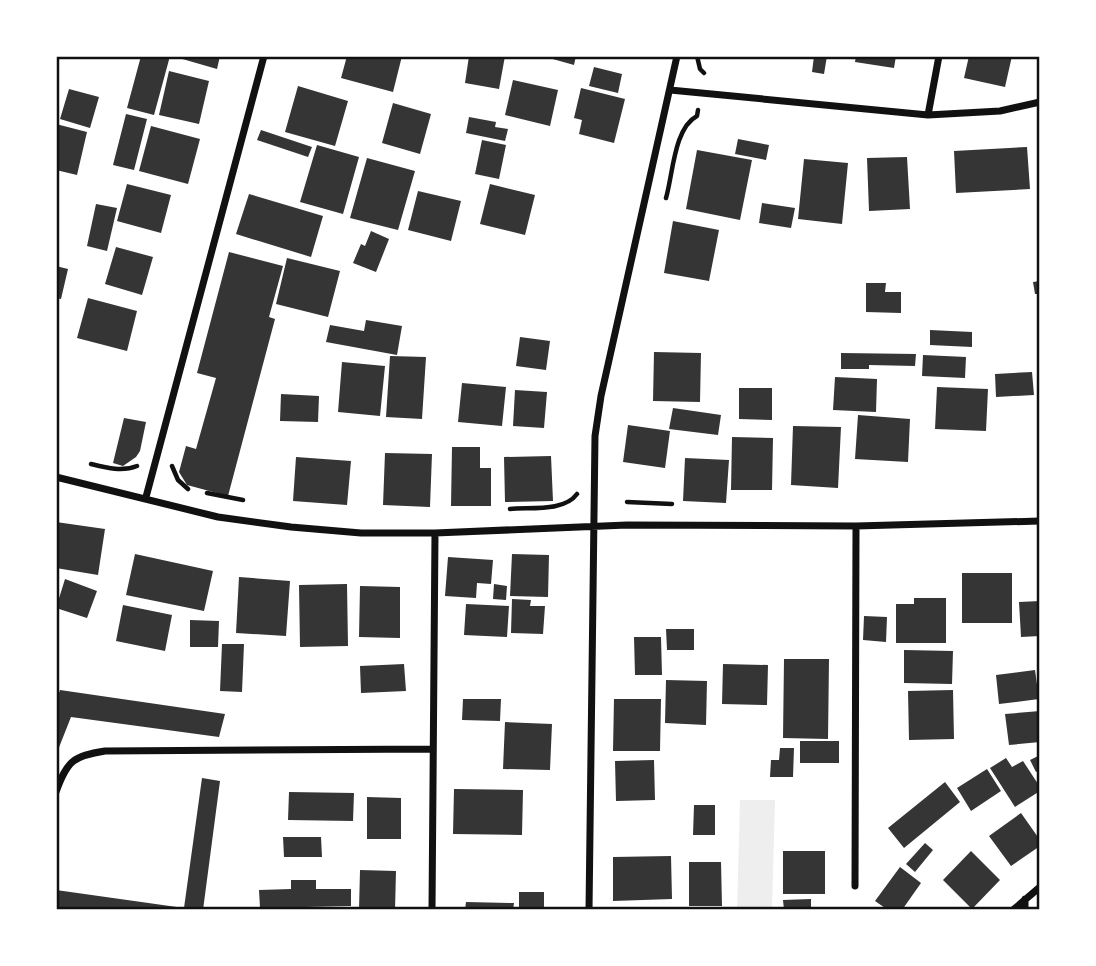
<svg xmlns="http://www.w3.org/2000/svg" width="1096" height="966" font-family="Inter,sans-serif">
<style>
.green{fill:#eee}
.building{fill:#353535}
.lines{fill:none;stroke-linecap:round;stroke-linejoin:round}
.path{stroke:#111;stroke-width:4.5}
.minor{stroke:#111;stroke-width:7}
.neatline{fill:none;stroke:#111;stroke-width:2.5}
</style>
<rect width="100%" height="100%" fill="#fff"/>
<path class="green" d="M740,800H775L772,910H737Z"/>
<path class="building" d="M141,56H170L154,115L127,108Z
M172,56H220L217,69Z
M347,56H402L393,92L341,78Z
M469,56H505L499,89L465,83Z
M542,56H576L574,65Z
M814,56H827L824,74L812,72Z
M856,56H896L894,68L855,62Z
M969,56H1012L1005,87L964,78Z
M594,67L622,74L618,93L589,86Z
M169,71L209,81L199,124L159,115Z
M513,80L558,90L550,126L505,115Z
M298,86L348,101L335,146L285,132Z
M581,88L625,99L614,143L579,134L582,120L574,118Z
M69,89L99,97L90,128L60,119Z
M393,103L431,114L420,154L382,143Z
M126,114L147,119L134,170L113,165Z
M469,117L496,122L495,127L508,129L505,141L466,133Z
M56,124L87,132L77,175L56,170Z
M151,126L200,139L188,184L139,171Z
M261,130L312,147L308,157L257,140Z
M738,139L769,145L766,160L735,154Z
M482,140L506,145L499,179L475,174Z
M317,145L359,157L343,214L300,202Z
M1027,147L1030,189L956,193L954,151Z
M697,150L752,160L740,220L686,209Z
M907,157L910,209L869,211L867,158Z
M367,158L415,171L398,230L350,218Z
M804,159L848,163L842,224L798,219Z
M127,184L171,195L161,233L117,221Z
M490,184L535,195L525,235L480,224Z
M418,191L461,201L451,241L408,230Z
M249,194L323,216L311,257L236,234Z
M762,203L795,208L791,228L759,223Z
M96,204L117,208L107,251L87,246Z
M673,221L719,230L709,281L664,273Z
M371,231L389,239L376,272L353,263L361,244L365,246Z
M116,247L153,257L142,295L105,284Z
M229,252L283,266L269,317L275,319L228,496L187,485L179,472L186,446L196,449L216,378L197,373Z
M287,258L340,271L328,317L276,304Z
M56,266L68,269L61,299L56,298Z
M1040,281V294H1035L1033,282Z
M866,283H886L885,292H901V313L866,312Z
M88,298L137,311L127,351L77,338Z
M366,320L402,326L397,355L326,342L330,325L364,331Z
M930,330L972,332V347L930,345Z
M520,337L550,341L546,370L516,366Z
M654,352L701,353L700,402L653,401Z
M841,353L916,354L915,366L869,365V369H841Z
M923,355L966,357L965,378L922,376Z
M390,356L426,357L422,419L386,417Z
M342,362L385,366L380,416L338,412Z
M1032,372L1034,395L996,397L995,374Z
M835,377L877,379L876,412L833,410Z
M462,383L506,387L502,426L458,422Z
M937,387L988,389L986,431L935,429Z
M739,388H772V420L739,419Z
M515,390L547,392L544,428L513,426Z
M281,394L319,396L318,422L280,421Z
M673,408L721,415L718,435L669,429Z
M858,415L910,419L908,462L855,459Z
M124,418L146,422L140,451L136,457L123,466L113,463Z
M628,425L670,431L665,468L623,462Z
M793,426L841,427L838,488L791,485Z
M732,437L773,438L772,490H731Z
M452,447H480V468H491V506H451Z
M385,453L432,454L430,507L383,505Z
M551,456L553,501L505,502L504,457Z
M296,457L351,461L347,505L293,501Z
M685,458L729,460L726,503L683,501Z
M56,522L105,529L98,575L56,568Z
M135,554L213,571L204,611L126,595Z
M512,554L549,555L548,597L510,596Z
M448,557L493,560L491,584L477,583L476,598L445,596Z
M962,573H1012V623H962Z
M239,577L290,581L286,636L236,633Z
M65,579L97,591L87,618L56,608Z
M347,584L348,646L300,647L299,585Z
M494,584L507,586L506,600L493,599Z
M360,586L400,587V638L359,637Z
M914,598H946V643H896V604H914Z
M512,599L531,600L530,606H545L543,634L511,633Z
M1040,601V636L1021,637L1019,602Z
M466,604L509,606L507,637L464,635Z
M123,605L172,615L165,651L116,641Z
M864,616L887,617L886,642L863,640Z
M190,620L219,621L218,647H190Z
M666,629H694V650H667Z
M634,637H661L662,675H635Z
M222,644H244L242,692L220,691Z
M904,650L953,651L952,684L904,683Z
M784,659H829L828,739L783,738Z
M404,664L406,691L361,693L360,666Z
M723,664L768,665L767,705L722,704Z
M1035,670L1039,699L999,704L996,675Z
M666,680L707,681L706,725L665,723Z
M60,690L225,714L219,737L71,717L56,755V701Z
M953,690L954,739L909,740L908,691Z
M463,699H501L500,721L462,720Z
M614,699H661L660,751H613Z
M1040,711V742L1009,745L1005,714Z
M505,722L552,724L550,770L503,769Z
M800,741H839V763H800Z
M780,748H794L793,777H770L771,760H779Z
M1040,755V770L1036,772L1030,760Z
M1006,758L1012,767L1023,761L1040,787V791L1015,807L990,768Z
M654,760L655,800L616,801L615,761Z
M987,769L1001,791L971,811L957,788Z
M202,778L220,781L203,910H78L56,907V890L184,908Z
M945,782L960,802L904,848L888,828Z
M454,789L523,790L522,835L453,834Z
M289,792L354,793L353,821L288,820Z
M367,797L401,798V839H367Z
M694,805H715V835H693Z
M1021,813L1040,840V846L1011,866L989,836Z
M283,837H321L322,857H284Z
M925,843L933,850L915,872L906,864Z
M783,851H825V894H783Z
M971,851L1000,880L972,909L943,880Z
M671,856L672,899L613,901V857Z
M689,862H721L722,906H689Z
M900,867L921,883L902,910H888L875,901Z
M360,870L396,871L395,910H359Z
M291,880H316V889H351V906L260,908L259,890L291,889Z
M519,892H544V908H519Z
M811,899V910H784L783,900Z
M466,902L514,903L513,910H465Z"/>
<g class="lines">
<path class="path" d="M697,56L700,69L704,73
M666,198C673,174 674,128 697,116L698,110
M91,464C107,468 122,472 137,466
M172,466L178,480L188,489
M207,493L243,500
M627,502L672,504
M510,509C530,507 564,512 577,494"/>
<path class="minor" d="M670,90L928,115L1000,111L1040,102
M928,115L939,56
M56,477L218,517L291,527L361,533H435L627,525L856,526L1040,521
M146,497L264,56
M56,792C67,761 73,756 105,751L432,749
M855,886L856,526
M432,910L435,533
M589,910L595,436L601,396L677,56
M1013,910L1040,887
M1025,910V899"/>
</g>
<rect width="1096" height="966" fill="none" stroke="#ffffff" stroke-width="116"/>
<rect x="58" y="58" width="980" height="850" class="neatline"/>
</svg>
